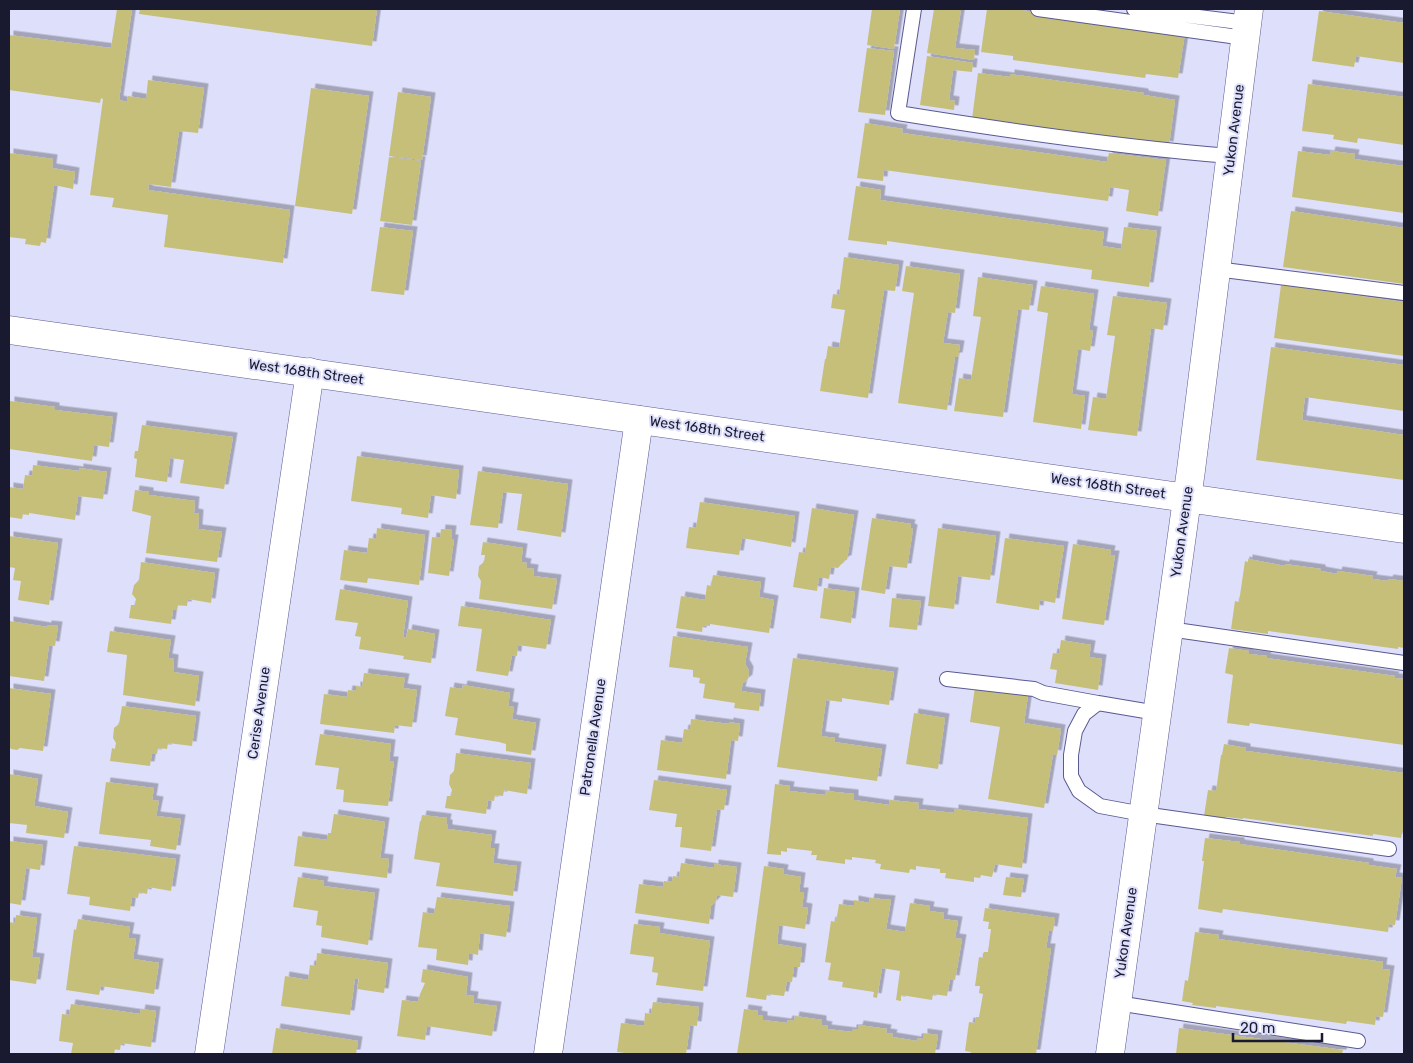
<svg xmlns="http://www.w3.org/2000/svg" width="1413" height="1063" font-family="Rubik,sans-serif">
<style>
.building{fill:#c6bf7a;filter:url(#shadow)}
.lines{fill:none;stroke-linecap:round;stroke-linejoin:round}
.lane-casing{stroke:#5a5992;stroke-width:16}
.street-casing{stroke:#5a5992;stroke-width:29}
.secondary-casing{stroke:#5a5992;stroke-width:29}
.lane{stroke:#fff;stroke-width:14}
.street{stroke:#fff;stroke-width:28}
.secondary{stroke:#fff;stroke-width:28}
.labels{text-anchor:middle;dominant-baseline:central;stroke-width:4;stroke-linejoin:round;paint-order:stroke}
.street-label{font-size:14px;fill:#191930;stroke:#dedffa}
</style>
<defs>
<filter id="shadow"><feDropShadow dx="4.5" dy="-4.5" stdDeviation="0" flood-color="#0004"/></filter>
</defs>
<rect width="100%" height="100%" fill="#dedffa"/>
<path class="building" d="M117,9H132L119,100L127,102L128,96L146,99L148,80L204,88L198,133L179,131L171,187L149,184L148,190L290,210L283,263L164,247L168,215L112,207L114,198L90,195L103,99L101,98L100,103L9,90V35L111,48Z
M140,9H377L372,46L139,14Z
M872,9H900L894,49L867,45Z
M934,9H961L955,48L975,50L974,60L927,53Z
M987,9H1013L1185,33L1178,78L1146,74L1145,78L1013,60V56L981,52Z
M1319,11L1404,23V63L1356,56L1354,67L1312,61Z
M867,48L894,51L885,115L858,112Z
M927,56L973,63L972,72L953,70L949,100L955,101L954,110L920,105Z
M978,73L1010,77V74L1144,93V95L1175,100L1169,146L972,119Z
M1308,84L1404,97V145L1358,138L1357,143L1333,139L1334,135L1302,131Z
M311,88L369,96L352,214L295,206Z
M398,92L431,97L422,160L389,156Z
M865,123L903,129L902,133L1107,162L1109,153L1166,160L1158,216L1126,211L1129,190L1110,187L1108,201L884,170L883,181L857,178Z
M1298,151L1330,155L1331,151L1355,154L1354,159L1404,166V213L1292,197Z
M9,153L53,159L52,168L75,172L73,189L54,185L46,243L41,242L40,246L25,244L26,239L9,237Z
M389,157L421,161L412,225L380,221Z
M856,186L881,190L880,200L1104,232L1102,246L1121,249L1124,227L1157,231L1149,287L1091,279L1092,270L887,241V245L848,240Z
M1291,211L1404,228V284L1283,267Z
M380,227L413,231L404,295L371,291Z
M844,257L899,265L895,291L884,290L868,398L820,391L825,359H826L828,346L839,348L845,310L831,308L833,294L839,295Z
M906,266L960,274L955,313L948,312L943,343L960,345L958,357H955L947,410L898,403L914,293L902,291Z
M978,277L1033,285L1029,310L1018,309L1003,417L954,411L959,378L971,380L981,317L973,316Z
M1281,285L1404,302V356L1274,338Z
M1041,286L1094,294L1089,330L1093,331L1090,351L1078,349L1072,394L1085,396L1081,429L1033,422L1048,313L1037,311Z
M1113,296L1167,303L1163,330L1151,328L1137,436L1088,430L1093,397L1106,399L1115,336L1107,335Z
M1271,347L1404,365V411L1305,397L1302,420L1404,435V480L1256,460Z
M10,401L55,407V410L113,417L109,447L94,445L92,461L9,449Z
M142,425L233,437L224,489L180,483L184,460L170,458L167,482L135,477L137,459L134,458L135,451H138Z
M357,456L459,470L456,499L431,495L428,518L401,514L402,508L351,501Z
M33,465L79,471V468L107,472L103,499L78,496L75,520L29,513V515L23,514L22,519L9,517V487L23,489L25,475L32,476Z
M478,471L568,484L561,537L517,530L522,494L503,492L498,528L470,525Z
M135,490L149,492V495L195,501L194,513L199,514L198,529L222,532L217,562L146,553L151,516L132,511Z
M700,502L795,516L791,547L742,538L739,555L686,548L689,527L696,528Z
M812,508L854,515L847,560H845L838,568L831,567L829,579L819,577L817,591L793,587L799,552L805,553Z
M872,518L911,524L910,528L913,529L907,568L889,566L885,594L861,590Z
M377,528L425,535L419,585L368,578L367,583L340,580L344,550L367,553L369,538L376,539Z
M938,528L996,536L990,580L958,576L954,609L928,606Z
M441,529L452,530L451,539H454L449,576L428,573L432,537L440,538Z
M9,536L58,543L49,605L18,600L21,581L13,580L15,568L9,567Z
M1005,538L1064,546L1055,603L1040,600L1039,610L996,603Z
M483,542L523,548L521,562L527,563L526,568L534,569L533,576L557,579L552,609L479,599L481,581L478,576L479,566L484,562L485,555H481Z
M1073,544L1111,550L1110,555H1115L1104,625L1062,619Z
M1248,559L1285,566V564L1321,569V571L1337,574L1338,571L1373,576L1372,579L1388,581L1389,579L1404,581V648L1398,647V649L1268,631V634L1231,629L1235,601L1239,602L1245,561L1248,562Z
M141,562L215,573L211,603L188,599L187,606L178,605L177,610H173L171,624L129,618L131,605H135L136,599L132,594L134,585L139,580Z
M713,575L761,582L759,597L774,600L769,633L710,624V626L703,625L702,632L676,628L681,596L705,600L707,585L711,586Z
M824,588L855,592L851,623L820,618Z
M340,589L408,601L403,637L406,638L408,629L435,634L431,663L403,659L404,656L359,649L361,637L355,636L358,623L335,620Z
M892,598L921,601L917,630L889,627Z
M461,606L551,620L546,649L518,645L517,656L512,655L508,676L476,671L482,629L458,626Z
M9,621L47,627V625L58,626L55,646L49,645L44,681L9,676Z
M110,631L171,640L168,658L174,659L173,672L199,676L195,706L123,695L127,655L107,652Z
M673,636L748,647L745,664L749,671L748,679L743,683L741,691L761,694L759,711L734,708L735,703L703,698L705,684L699,683L700,678L693,677V670L669,667Z
M1061,640L1091,645L1089,657L1102,659L1098,690L1055,683L1057,670L1050,669L1053,653L1059,654Z
M1229,648L1249,651V654L1267,656L1266,658L1395,676L1394,678L1404,679V745L1250,723L1249,726L1227,723L1233,675L1225,673Z
M793,658L894,672L889,705L842,698V702L826,700L821,736L835,738L834,742L882,749L877,781L777,767Z
M364,673L405,678L403,688L417,690L412,727L395,725L394,733L320,724L324,694L347,697L348,690L356,691V686L362,687Z
M463,685L510,693L508,706L514,707L512,719L536,723L531,755L506,751V744L499,742L455,735L458,718L445,716L450,687L462,689Z
M975,687L1028,695L1024,723L1061,729L1057,755L1053,754L1044,808L988,799L1000,727L970,722Z
M9,688L51,694L43,751L20,748L17,750L11,749L9,746Z
M122,706L196,716L192,746L168,743L167,749L158,748L157,754L152,753L150,766L110,761L112,748L115,749L116,743L113,738L114,728L119,724Z
M914,713L945,718L938,769L906,764Z
M691,719L729,724V722L740,724L738,741L731,740L726,779L657,770L661,740L682,743L684,729L690,730Z
M320,734L391,744L389,761H394L388,806L343,802L344,790L336,789L339,768L315,765Z
M1224,744L1246,748V751L1404,773V830L1403,829L1401,838L1373,834V836L1243,818V819L1226,817V820L1204,816L1208,790L1216,791L1221,755H1222Z
M456,753L531,763L527,794L504,790L503,796L495,795L494,801L488,800L486,814L445,808L447,796H451L452,790L449,784L450,775L454,771Z
M9,774L38,779L34,806L68,812L64,838L26,833L27,825L9,823Z
M654,780L727,790L724,810L717,809L711,851L680,847L682,827H675L677,814L649,810Z
M106,782L154,788L152,800L159,801L156,816L181,819L176,850L150,846L151,840L99,834Z
M775,784L790,786L789,791L825,795V791L854,794V800L889,805L890,800L919,803L918,809L954,813V809L1028,818L1022,868L995,864L992,877L981,875L980,878L974,877V882L945,878L946,873H940V869L916,866V870L910,869L909,873L880,869L881,864L875,863L876,860L852,857V860L845,859V864L816,860L817,855H811L812,851L787,848V852L781,851V855L767,854Z
M334,814L385,822L380,858L389,859L387,878L294,866L298,836L327,840L328,833H331Z
M422,815L447,818L446,824H448V829L492,835L490,848H495L493,863L517,866L513,896L436,886L440,863L414,859L420,821H421Z
M1205,838L1240,842V844L1369,863V865L1397,869L1395,877L1402,878L1395,925L1389,924L1388,932L1223,909L1222,913L1198,909L1204,861H1202Z
M9,841L43,845L40,870L26,868L21,905L9,903Z
M74,846L176,859L171,891L148,887L147,894L139,892L138,898L132,897L130,911L89,905L90,897L67,894Z
M681,863L714,868V864L737,867L733,897L717,895L716,901L711,906L709,924L635,913L639,884L663,887L664,881L672,882L673,876L679,877Z
M764,866L784,869L783,874L801,877L799,892H804L802,907L808,908L805,929L779,925L777,944L802,948L800,967H794L792,982L787,981L784,996L767,994L766,1000L746,997Z
M298,877L324,881L323,886L375,893L368,945L321,937L322,926L316,925L318,911L293,907Z
M1006,877L1024,879L1021,897L1003,895Z
M437,897L510,906L506,937L480,933L478,955L469,953L468,965L436,960L437,949L418,947L423,912L434,914Z
M870,898L891,900L886,929L905,932L910,903L930,906L929,911L944,913L943,919L958,921L955,938L962,939L955,980L950,979L947,996L933,994L932,1000L901,995V1001L896,1000L900,971L882,968L877,998L873,997L874,992L842,987L843,982L828,980L831,963L825,962L831,921L836,922L839,904L854,906V900L869,903Z
M985,908L1055,918L1053,931L1049,930L1046,948H1051L1036,1054H970L971,1052L965,1051L969,1022L975,1023L976,1017H979L983,994L979,993L980,986H975L979,957L984,958V952H988L991,929H988L989,922L983,921Z
M16,915L37,918L32,957L40,958L36,984L9,980V922L15,923Z
M78,919L130,927L128,938L136,939L133,959L159,963L154,994L101,986L99,995L66,990L74,929L76,930Z
M634,924L660,927L659,933L710,941L703,991L656,985L658,973L652,972L654,957L630,954Z
M1195,932L1219,935L1218,939L1383,962L1382,969L1390,970L1383,1017L1376,1016L1375,1025L1347,1021L1346,1024L1216,1006V1008L1192,1005L1193,1003L1182,1001L1185,980L1188,981Z
M317,953L388,963L384,993L357,989L359,979L355,978L350,1015L281,1006L285,976L308,980L310,965L316,966Z
M423,969L468,977L466,995L474,996L473,1003L497,1006L492,1036L427,1026L425,1040L397,1036L402,1000L418,1002L420,994L425,983L421,982Z
M653,1002L699,1007L697,1026L690,1025L686,1054H634L617,1052L621,1023L644,1026L645,1013L651,1014Z
M71,1004L140,1014L141,1009L156,1011L151,1047L121,1043L120,1050L115,1049L114,1054H71L73,1043L59,1041L62,1014L69,1015Z
M744,1009L758,1011L757,1015L763,1016V1020L787,1023L788,1020L794,1021L795,1016L822,1020V1025L828,1026L827,1029L852,1032V1029H858L859,1025L887,1029L886,1033L893,1034L892,1037L917,1041V1038L923,1039V1033L938,1035L935,1054H737Z
M276,1028L358,1041L356,1054H272Z
M1179,1028L1343,1050L1342,1054H1176Z"/>
<g class="lines">
<g class="lane-casing">
<path id="lane" d="M914,9L898,113C1009,131 1119,147 1230,156
M1038,9L1245,38
M1134,9L1247,23
M1216,269L1404,293
M1169,629L1404,663
M947,679L1034,689L1043,693L1098,703
M1157,713L1098,703L1084,714L1075,731L1071,755V776L1079,791L1100,806L1143,814L1389,849
M1117,1003L1358,1041"/>
</g>
<g class="street-casing">
<path id="street" d="M209,1054L310,372
M548,1054L639,420"/>
</g>
<g class="secondary-casing">
<path id="secondary" d="M9,330L1404,529
M1110,1054L1191,470L1249,9"/>
</g>
<use href="#lane" class="lane"/>
<use href="#street" class="street"/>
<use href="#secondary" class="secondary"/>
</g>
<g class="labels">
<g class="street-label">
<text transform="translate(1234 130) rotate(-83)">Yukon Avenue</text>
<text transform="translate(306 372) rotate(8)">West 168th Street</text>
<text transform="translate(707 429) rotate(8)">West 168th Street</text>
<text transform="translate(1108 486) rotate(8)">West 168th Street</text>
<text transform="translate(1182 532) rotate(-82)">Yukon Avenue</text>
<text transform="translate(259 713) rotate(-82)">Cerise Avenue</text>
<text transform="translate(593 737) rotate(-82)">Patronella Avenue</text>
<text transform="translate(1126 933) rotate(-82)">Yukon Avenue</text>
</g>
</g>
<rect width="1413" height="1063" fill="none" stroke="#191930" stroke-width="20"/>
<path d="M1233 1033v8h89v-8" fill="none" stroke="#191930" stroke-width="2.5"/>
<text x="1240" y="1033" font-size="15" fill="#191930" stroke="#dedffa" stroke-width="4" paint-order="stroke">20 m</text>
</svg>
